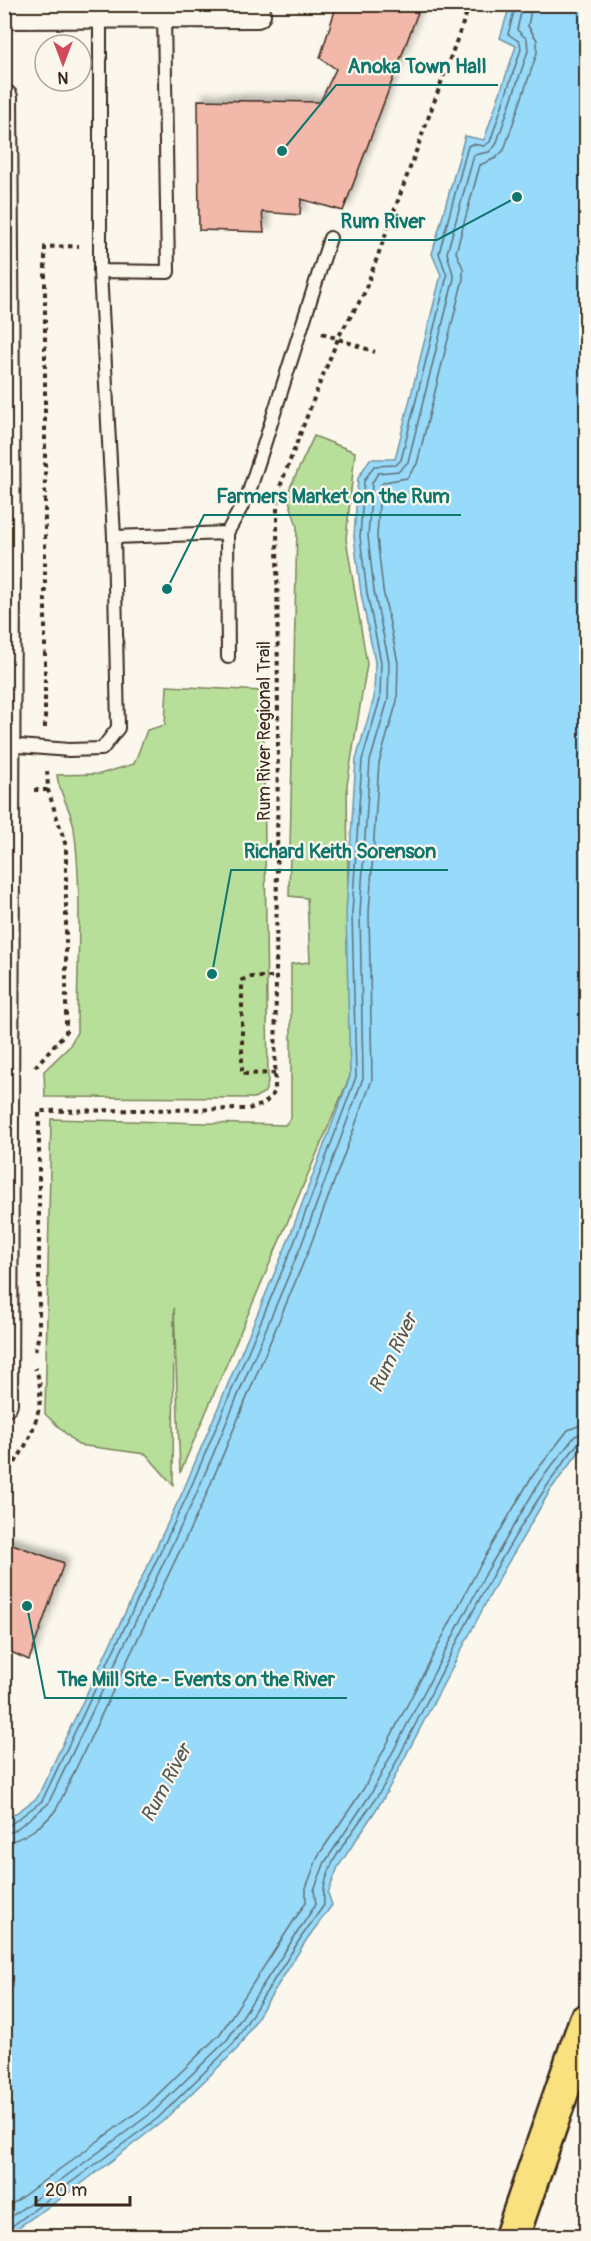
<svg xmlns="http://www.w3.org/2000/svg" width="591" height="2241" font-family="Pangolin,sans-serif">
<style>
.green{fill:#b8df9a;stroke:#7a845c;stroke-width:1.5}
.water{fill:#97daf9;stroke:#7294a1;stroke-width:1.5}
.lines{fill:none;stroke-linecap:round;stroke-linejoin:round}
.shore{stroke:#607076;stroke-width:1.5}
.building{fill:#f2b9aa;stroke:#3b2a1e;stroke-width:1.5;filter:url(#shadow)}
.lane-casing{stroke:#3b2a1e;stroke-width:16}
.street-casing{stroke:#3b2a1e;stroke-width:30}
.highway-casing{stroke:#3b2a1e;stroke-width:38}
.path{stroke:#3b2a1e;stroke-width:4;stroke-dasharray:4.5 4.5;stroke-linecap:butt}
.lane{stroke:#fbf7ec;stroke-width:12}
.street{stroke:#fbf7ec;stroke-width:26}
.highway{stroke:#fae180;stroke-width:33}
.labels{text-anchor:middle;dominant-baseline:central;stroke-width:4.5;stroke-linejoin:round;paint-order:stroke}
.street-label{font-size:18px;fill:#3b2a1e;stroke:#fbf7ec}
.water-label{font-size:20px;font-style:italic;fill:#525655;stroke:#fbf7ec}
.leader{fill:none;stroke:#0f766e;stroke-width:2}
.callout-dot{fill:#0f766e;stroke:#fbf7ec;stroke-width:2}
.callout-label{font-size:20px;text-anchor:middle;font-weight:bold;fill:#0f766e;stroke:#fbf7ec;stroke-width:4.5;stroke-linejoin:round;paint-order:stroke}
</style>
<defs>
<filter id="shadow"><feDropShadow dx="5.5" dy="-5.5" stdDeviation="3" flood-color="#0004"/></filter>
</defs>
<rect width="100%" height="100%" fill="#fbf7ec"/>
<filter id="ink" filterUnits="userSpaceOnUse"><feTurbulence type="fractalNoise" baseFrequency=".0167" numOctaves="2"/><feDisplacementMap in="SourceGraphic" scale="12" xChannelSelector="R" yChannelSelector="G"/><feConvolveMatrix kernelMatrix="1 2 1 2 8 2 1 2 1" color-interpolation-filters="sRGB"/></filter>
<g filter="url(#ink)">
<path class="green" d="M314,436L355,452L346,539L367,664L347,785L350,1076L180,1473L174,1308L173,1485L146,1454L78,1445L45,1414L51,1119L285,1125L291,1118V964L310,962L307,898L289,896L297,526L287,494Z
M167,686L263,691L268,1083L265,1092L254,1098L45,1097L44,1071L69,1047L77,1032C77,965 83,894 74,828C72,810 59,795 57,775L100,774L134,764L147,730L165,725Z"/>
<path class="water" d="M510,5H586V1443L551,1489L498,1580L383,1799L338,1867L328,1893L332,1905L307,1939L238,2048L162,2122L72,2191L5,2236V1821L37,1798L183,1491L288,1241L350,1076L346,913L356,759L374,698L375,662L361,594L354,537L358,478L370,459H395L441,275L432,254L465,136L484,140L516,46L500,38Z"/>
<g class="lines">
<path class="shore" d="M4,1826L10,1825L42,1801L188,1494L294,1243L356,1077L352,913L362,760L380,699L381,662L367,593L360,537L364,481L374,466L396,465L401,460L447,276L439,253L468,146L472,144L484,146L490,142L521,49L520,42L508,34L516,4
M4,1833L14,1831L48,1804L195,1497L301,1246L363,1078L360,913L370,761L388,700L389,662L374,591L368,536L372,483L378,473L399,471L408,462L454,278L447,253L474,155L489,152L496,145L528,51L527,39L517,30L523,4
M4,1842C21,1842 48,1822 57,1808L204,1500L309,1249L372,1080L369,913L379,763L397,701L398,663L383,590L377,537L380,486L384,482L407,478L417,464L463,279V268L456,252L480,165L496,158L504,150L537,53V40L528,26L532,4
M4,2210L147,2105L220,2034L306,1902V1888L318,1856L364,1788L478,1569L531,1478L568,1430L586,1423
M4,2222L153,2112L227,2040L316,1904L314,1890L325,1862L372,1792L486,1573L540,1481L575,1436L586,1432
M4,2232L158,2118L233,2044L302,1936L324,1905C323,1888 324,1883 331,1866C346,1835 372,1809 388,1778C447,1665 500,1543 579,1442L586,1440"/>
</g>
<path class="building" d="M337,4H421L343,211L301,199L300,215L262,212L264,232L199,230L198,100L320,102L336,69L320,58Z
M4,1541L64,1563L29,1660L4,1649Z"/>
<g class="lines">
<g class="lane-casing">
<path id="lane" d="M100,14V271
M227,533L248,495L330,238
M114,537L227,533L228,657
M6,745L69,750L102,749L118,728L114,537L100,271L168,272L164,14"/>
</g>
<g class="street-casing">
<path id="street" d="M4,15L257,14L256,4
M4,98L7,569L4,1403"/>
</g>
<g class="highway-casing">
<path id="highway" d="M512,2236L586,2021"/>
</g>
<path class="path" d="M322,333L375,352
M45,728V247L79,246
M34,790H48
M35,1067L66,1032V846L48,790L47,768
M275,1073L242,1074V980L251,977H277
M35,1351L39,1334V1111L248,1109L264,1104L275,1092L278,741L277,508L279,489L321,380L340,334L363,296L470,4
M4,1477C27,1450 51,1403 35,1368"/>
<use href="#lane" class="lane"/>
<use href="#street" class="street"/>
<use href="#highway" class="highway"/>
</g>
</g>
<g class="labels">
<g class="street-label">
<text transform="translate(264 731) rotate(-90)">Rum River Regional Trail</text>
</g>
<g class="water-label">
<text transform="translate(393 1353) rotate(-64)">Rum River</text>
<text transform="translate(166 1783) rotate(-62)">Rum River</text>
</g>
</g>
<path class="leader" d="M282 151L336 85H498M517 197L437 240H328M167 589L204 515H461M212 974L231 870H448M27 1606L45 1698H347"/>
<g class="callout-dot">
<circle cx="282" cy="151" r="6"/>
<circle cx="517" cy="197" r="6"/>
<circle cx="167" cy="589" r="6"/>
<circle cx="212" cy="974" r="6"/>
<circle cx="27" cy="1606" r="6"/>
</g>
<g class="callout-label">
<text x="417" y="73">Anoka Town Hall</text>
<text x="383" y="228">Rum River</text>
<text x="333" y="503">Farmers Market on the Rum</text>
<text x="340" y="858">Richard Keith Sorenson</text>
<text x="196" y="1686">The Mill Site - Events on the River</text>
</g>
<rect width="591" height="2241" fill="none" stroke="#fbf7ec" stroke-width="24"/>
<rect x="12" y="12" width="567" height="2217" fill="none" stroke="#3b2a1e" stroke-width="2" filter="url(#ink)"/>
<g transform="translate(63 63) rotate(180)"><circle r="28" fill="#fbf7ec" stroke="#aea59a" stroke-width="1.5"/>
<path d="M0-4.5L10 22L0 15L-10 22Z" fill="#d1495b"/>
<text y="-9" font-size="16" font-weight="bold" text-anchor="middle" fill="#3b2a1e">N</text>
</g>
<path d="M36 2196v9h94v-9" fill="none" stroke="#3b2a1e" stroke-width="3"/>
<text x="45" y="2196" font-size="18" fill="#3b2a1e" stroke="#fbf7ec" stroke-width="4.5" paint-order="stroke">20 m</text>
</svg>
